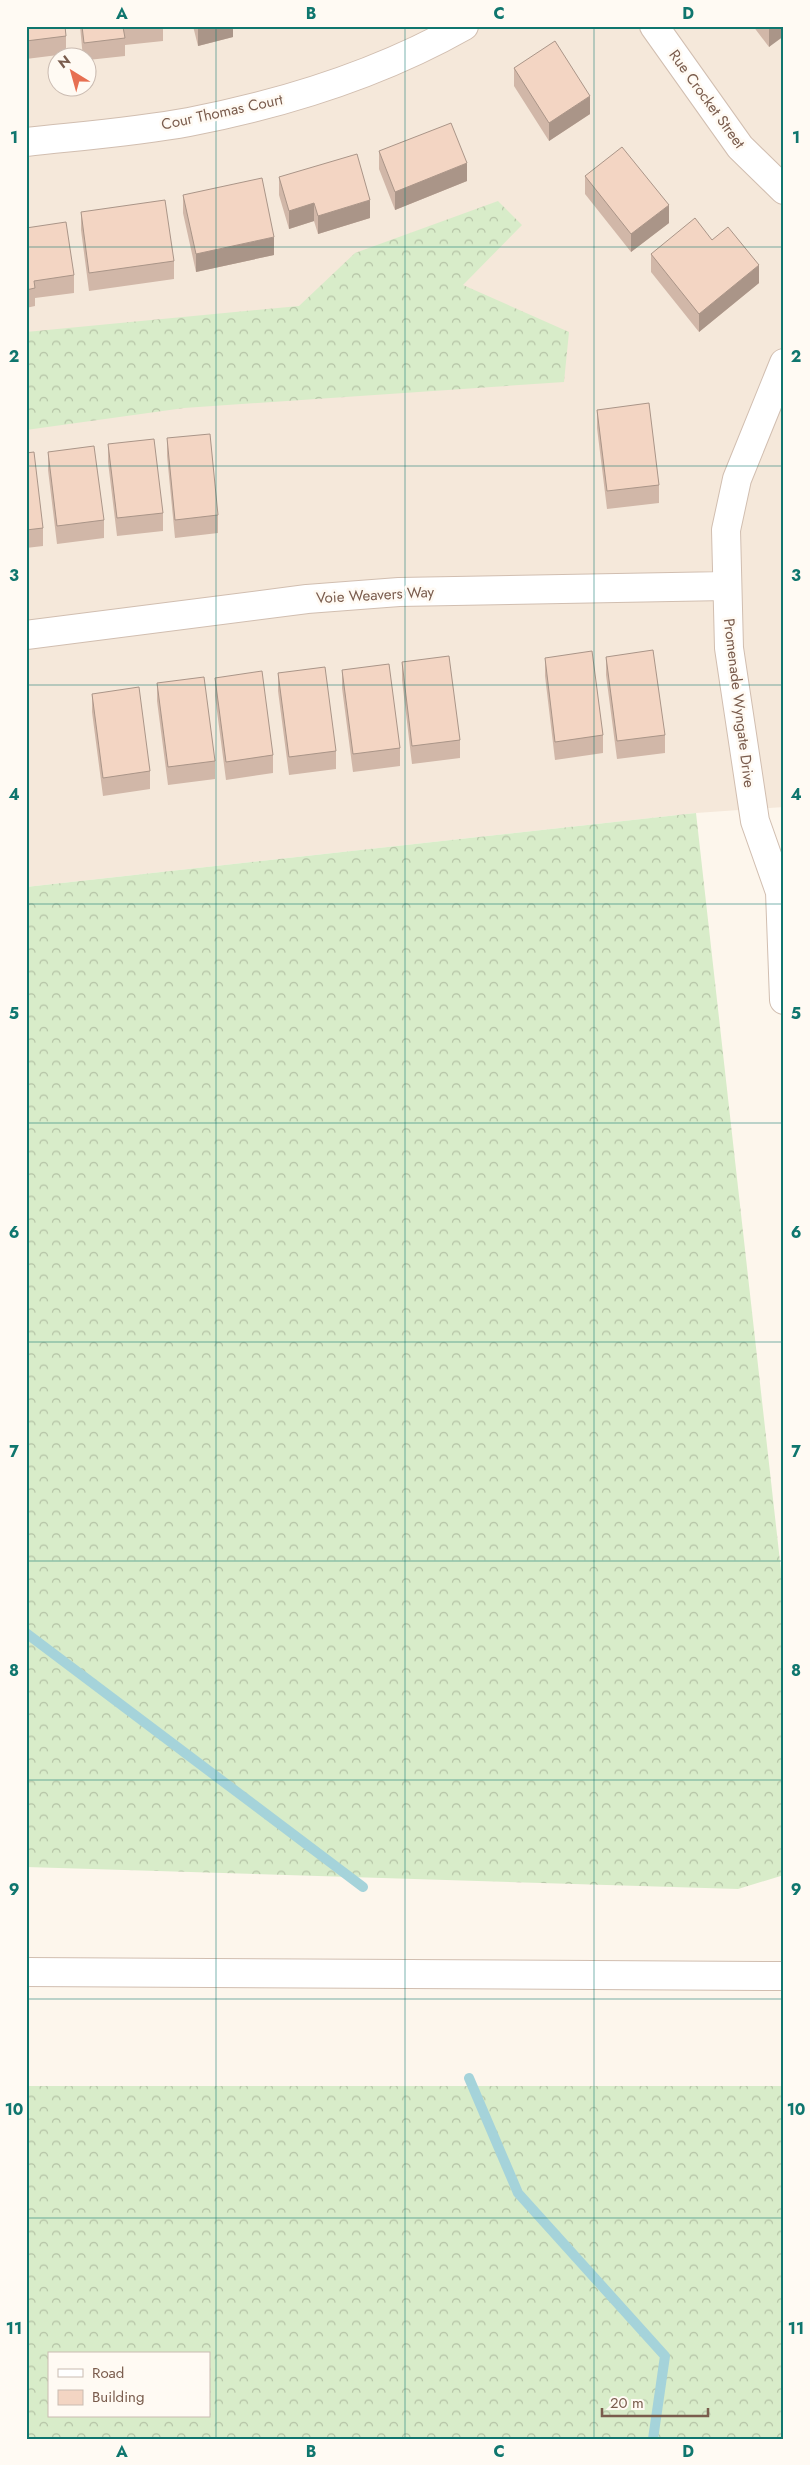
<svg xmlns="http://www.w3.org/2000/svg" width="810" height="2465" font-family="Jost,sans-serif">
<style>
.residential{fill:#f5e8da;fill-rule:evenodd}
.forest{fill:url(#forest-crowns);fill-rule:evenodd}
.lines{fill:none;stroke-linecap:round;stroke-linejoin:round}
.stream{stroke:#a5d3da;stroke-width:10}
.minor-casing{stroke:#d1beb0;stroke-width:30}
.minor{stroke:#fff;stroke-width:28}
.wall{fill:#d1b7a8}
.shaded-wall{fill:#aa9588}
.building{fill:#f3d5c3;stroke:#aa9588}
.grid{fill:none;stroke:#0f766e;stroke-width:1;stroke-opacity:0.55}
.labels{text-anchor:middle;dominant-baseline:central;stroke-width:5;stroke-linejoin:round;paint-order:stroke}
.street-label{font-size:15px;fill:#7a5c4d;stroke:#fffaf3}
.neatline{fill:none;stroke:#0f766e;stroke-width:2}
.grid-label{font-size:16px;text-anchor:middle;font-weight:bold;fill:#0f766e}
</style>
<defs>
<pattern id="forest-crowns" width="20" height="18" patternUnits="userSpaceOnUse" patternTransform="scale(1.25)"><rect width="20" height="18" fill="#d8ecc9"/><path d="M2 6a3 3 0 1 1 6 0M12 15a3 3 0 1 1 6 0" fill="none" stroke="#b4c2a5"/></pattern>
</defs>
<rect width="100%" height="100%" fill="#fdf6ec"/>
<path class="residential" d="M26,26H784V807L696,813L26,887ZM58,58H88V88H58Z"/>
<path class="forest" d="M498,201L522,225L463,285L569,332L564,382L184,408L26,430V332L299,306L355,253Z
M696,813L784,1597V1875L738,1889L26,1867V887Z
M26,2086H784V2439H26ZM49,2354H209V2416H49Z"/>
<g class="lines">
<path class="stream" d="M26,1633L363,1887
M469,2078L518,2193L665,2356L653,2439"/>
<g class="minor-casing">
<path id="minor" d="M654,26L740,147L784,190
M26,142C80,136 135,132 189,122C282,104 381,73 464,26
M784,363L737,479L726,530L729,648L755,821L780,892L784,896
M26,635L307,599L399,592L726,586
M780,892L784,1000
M26,1972L784,1976"/>
</g>
<use href="#minor" class="minor"/>
</g>
<path class="wall" d="M26,26L66,36V54L26,59Z
M80,26H163V41L125,45V56L88,60V58H83Z
M193,26H233V37L198,46Z
M753,26H784L769,47Z
M514,68L590,114L549,141L514,86Z
M379,151L467,181L395,210L379,169Z
M585,176L669,223L631,252L585,194Z
M279,177L370,218L318,234L314,221L289,229L279,195Z
M183,195L274,255L196,272L183,213Z
M81,212L174,261V279L89,291L81,230Z
M26,228L74,275V293L35,298V306L26,308Z
M712,240L759,283L699,332L651,272V254Z
M597,410L659,485V503L607,509L597,428Z
M167,438L218,515V533L175,538L167,456Z
M108,444L163,513V531L117,536L108,462Z
M48,452L104,520V538L57,544L48,470Z
M26,453L43,528V546L26,548Z
M606,657L665,735V753L617,759L606,675Z
M545,658L603,735V753L555,760L545,676Z
M402,662L460,740V758L412,764L402,680Z
M342,670L400,748V766L353,772L342,688Z
M278,673L336,751V769L289,775L278,691Z
M215,678L273,755V773L226,780L215,696Z
M157,683L215,761V779L168,785L157,701Z
M92,694L150,771V789L103,796L92,712Z"/>
<path class="shaded-wall" d="M204,26H233V37L198,46V28Z
M772,26H784V36L769,47V29Z
M590,96V114L549,141V123Z
M467,163V181L395,210V192Z
M370,200V218L318,234V216Z
M314,203V221L289,229V211Z
M669,205V223L631,252V234Z
M274,237V255L196,272V254Z
M759,265V283L699,332V314Z"/>
<path class="building" d="M26,26H65L66,36L26,41Z
M82,26H133L123,27L125,38L84,43Z
M766,26H772L769,29Z
M555,41L590,96L549,123L514,68Z
M451,123L467,163L395,192L379,151Z
M622,147L669,205L631,234L585,176Z
M357,154L370,200L318,216L314,203L289,211L279,177Z
M262,178L274,237L196,254L183,195Z
M165,200L174,261L89,273L81,212Z
M695,218L712,240L728,227L759,265L699,314L651,254Z
M66,222L74,275L34,281L35,288L26,290V228Z
M649,403L659,485L607,491L597,410Z
M210,434L218,515L175,520L167,438Z
M154,439L163,513L117,518L108,444Z
M94,446L104,520L57,526L48,452Z
M34,452L43,528L26,530V453Z
M653,650L665,735L617,741L606,657Z
M592,651L603,735L555,742L545,658Z
M449,656L460,740L412,746L402,662Z
M389,664L400,748L353,754L342,670Z
M325,667L336,751L289,757L278,673Z
M262,671L273,755L226,762L215,678Z
M204,677L215,761L168,767L157,683Z
M139,687L150,771L103,778L92,694Z"/>
<path class="grid" d="M216,26V2439M405,26V2439M594,26V2439M26,247H784M26,466H784M26,685H784M26,904H784M26,1123H784M26,1342H784M26,1561H784M26,1780H784M26,1999H784M26,2218H784"/>
<g class="labels">
<g class="street-label">
<text transform="translate(707 99) rotate(54)">Rue Crocket Street</text>
<text transform="translate(222 112) rotate(-12)">Cour Thomas Court</text>
<text transform="translate(375 595) rotate(-3)">Voie Weavers Way</text>
<text transform="translate(739 703) rotate(83)">Promenade Wyngate Drive</text>
</g>
</g>
<rect width="810" height="2465" fill="none" stroke="#fffaf3" stroke-width="55"/>
<rect x="48" y="2352" width="162" height="65" fill="#fffaf3" stroke="#cabbb1"/>
<rect x="58" y="2369" width="25" height="8" fill="#ffffff" stroke="#cabbb1"/>
<text x="92" y="2378" font-size="15" fill="#7a5c4d">Road</text>
<rect x="58" y="2390" width="25" height="15" fill="#f3d5c3" stroke="#cabbb1"/>
<text x="92" y="2402" font-size="15" fill="#7a5c4d">Building</text>
<g transform="translate(72 72) rotate(323)"><circle r="24" fill="#fffaf3" stroke="#cabbb1"/>
<path d="M0-4L9 19L0 12L-9 19Z" fill="#e76f51"/>
<text y="-8" font-size="14" font-weight="bold" text-anchor="middle" fill="#7a5c4d">N</text>
</g>
<path d="M602 2408v8h106v-8" fill="none" stroke="#7a5c4d" stroke-width="2.5"/>
<text x="610" y="2408" font-size="15" fill="#7a5c4d" stroke="#fffaf3" stroke-width="4" paint-order="stroke">20 m</text>
<rect x="28" y="28" width="754" height="2410" class="neatline"/>
<g class="grid-label">
<text x="122" y="19">A</text>
<text x="311" y="19">B</text>
<text x="499" y="19">C</text>
<text x="688" y="19">D</text>
<text x="14" y="143">1</text>
<text x="796" y="143">1</text>
<text x="14" y="362">2</text>
<text x="796" y="362">2</text>
<text x="14" y="581">3</text>
<text x="796" y="581">3</text>
<text x="14" y="800">4</text>
<text x="796" y="800">4</text>
<text x="14" y="1019">5</text>
<text x="796" y="1019">5</text>
<text x="14" y="1238">6</text>
<text x="796" y="1238">6</text>
<text x="14" y="1457">7</text>
<text x="796" y="1457">7</text>
<text x="14" y="1676">8</text>
<text x="796" y="1676">8</text>
<text x="14" y="1895">9</text>
<text x="796" y="1895">9</text>
<text x="14" y="2115">10</text>
<text x="796" y="2115">10</text>
<text x="14" y="2334">11</text>
<text x="796" y="2334">11</text>
<text x="122" y="2457">A</text>
<text x="311" y="2457">B</text>
<text x="499" y="2457">C</text>
<text x="688" y="2457">D</text>
</g>
</svg>
